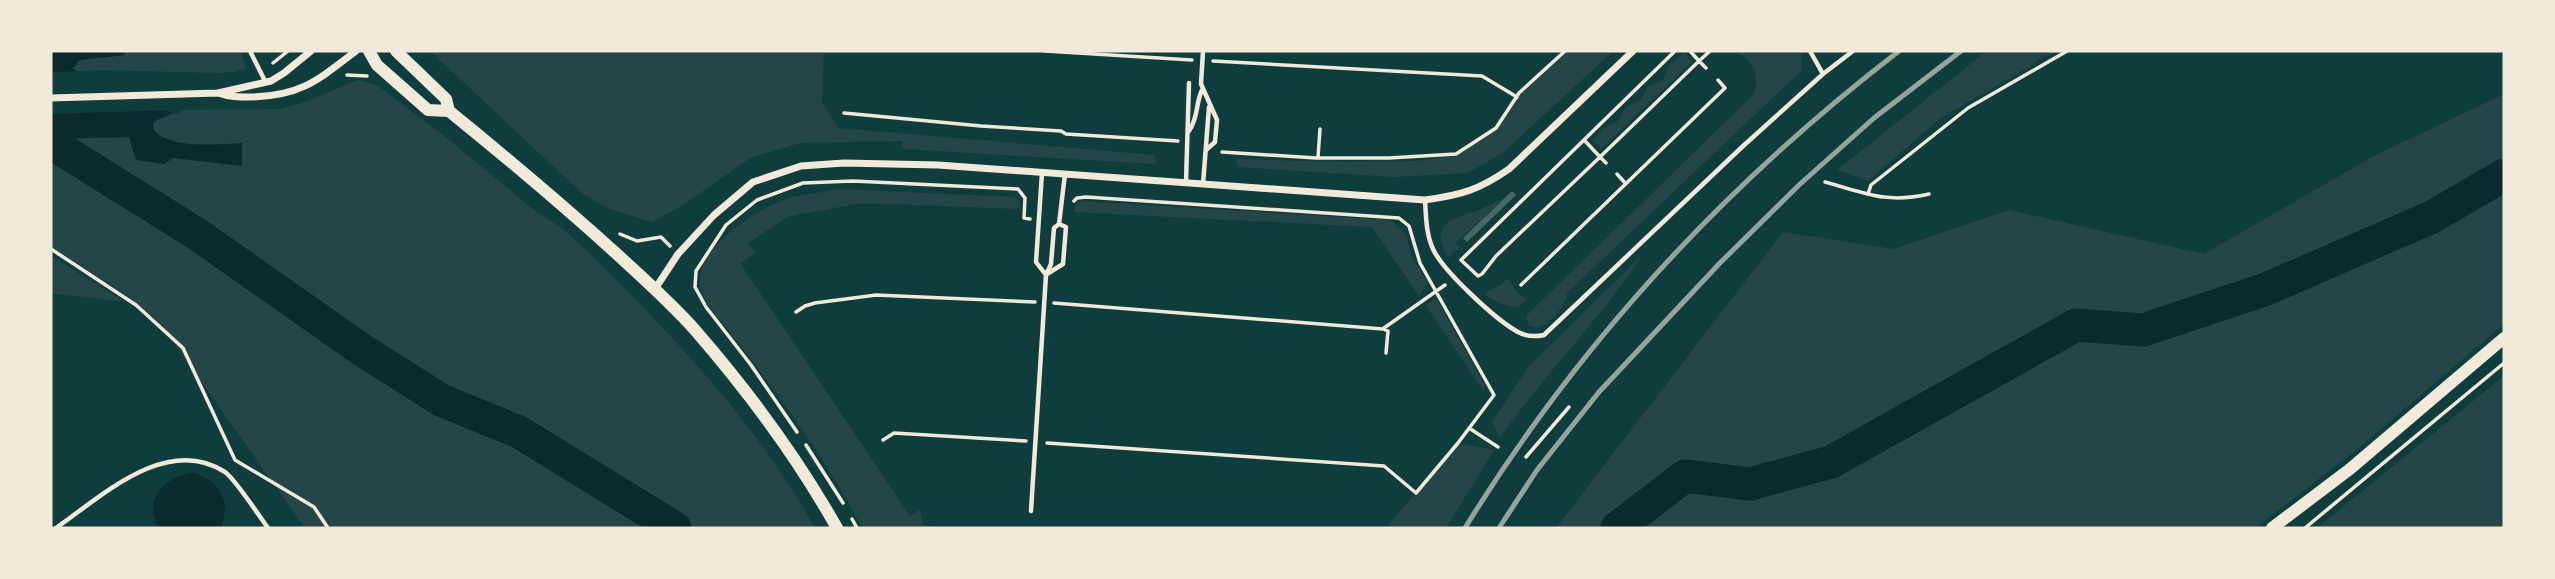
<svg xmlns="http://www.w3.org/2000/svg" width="2555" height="579" font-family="'Noto Serif',serif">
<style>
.green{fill:#244646}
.water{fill:#0a2a2b}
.pier{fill:#0f3d3e}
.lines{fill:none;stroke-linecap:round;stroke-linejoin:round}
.river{stroke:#0a2a2b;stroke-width:33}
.building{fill:#486865}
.path{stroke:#f1e9da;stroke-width:3.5}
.service{stroke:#f1e9da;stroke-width:4.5}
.minor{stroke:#f1e9da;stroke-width:7}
.primary{stroke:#f1e9da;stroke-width:12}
.rail{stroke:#97a49c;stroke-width:5}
</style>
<rect width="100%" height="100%" fill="#0f3d3e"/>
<path class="green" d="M125,51H241L246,69L234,72L219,73L98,70L85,71V75L73,70L79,60L125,55Z
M430,51H824L822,102L838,128L1155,155L1156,164L902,149L903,141L800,143L750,158L683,205L652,222L609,209L583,194Z
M1568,51H1613L1504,152L1468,173L1394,177L1237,167L1236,159L1348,162L1414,161L1457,156L1499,127L1520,95Z
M1732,51H1801L1802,70L1568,292C1564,308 1552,322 1538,328L1528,325L1526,316L1753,95C1761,76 1753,57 1732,51Z
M1987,51H2059L2037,60L2033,65L1942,117L1868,181L1837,170Z
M1684,53L1692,62L1601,149L1592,141L1603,129L1618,121L1626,107L1641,100L1648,86L1662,81L1670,64Z
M358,80L377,85L438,131L538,213C569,230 594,258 619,283C693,357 764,436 815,528H305L158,321L127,295L51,247V139L130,137L153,125L157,119L181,112V110L281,109L305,102Z
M2504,94V324L2354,452L2255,528H1556L1783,232L1894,249L2009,210L2204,254L2374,156Z
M839,189L1014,197L1019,201L1020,209L861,203L787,217L748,243L755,253L740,263L910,516L920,510L923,526L974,528H862C825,458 780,396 731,334C722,322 701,299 700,285C696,248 757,209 786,199C803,194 822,193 839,189Z
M1505,198L1455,243L1460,248L1448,258C1428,223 1453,219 1479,210C1488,206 1496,202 1505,198Z
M1080,201L1390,220L1406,234L1412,257L1428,283L1419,296L1372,227L1074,212L1075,206Z
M1643,254C1601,319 1544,374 1500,438L1492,422L1528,367Z
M51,256L54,258L125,302L51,293Z
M1507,278L1517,292L1526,299L1518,308L1499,303L1486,295V292L1501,285Z
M1436,298L1485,386L1483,390L1426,306Z
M2504,376V528H2317Z
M1458,443L1494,450L1446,528H1386Z"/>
<path class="water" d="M51,51H125V55L79,60L73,69L172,113L153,122V129C169,150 219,144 242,143V166L173,158L164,164L136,160L129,137L51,139Z
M194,473C220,481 231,501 221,527L159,528C142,500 165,475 194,473Z"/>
<path class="pier" d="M83,71L174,110L51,114V72Z"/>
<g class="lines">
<path class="river" d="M51,143L197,234L362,350L441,400L519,432L675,528
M1617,528L1685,476L1750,484L1831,462L2076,325L2143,330L2264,290L2432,217L2504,175"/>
</g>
<path class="building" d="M1512,191L1516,195L1467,242L1463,238Z"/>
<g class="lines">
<path class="path" d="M1045,51L1192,60
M1213,61L1482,76L1517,97
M273,63L288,51
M1706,68L1699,61L1710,51
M347,75L367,76
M844,113L981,126L1061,131L1066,134L1178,141
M1585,141L1600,157L1496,256L1482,274L1478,276L1461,260L1675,51
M1222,152L1316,158H1389L1456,154L1496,128L1519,93L1565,51
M1318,157L1320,129
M1606,163L1600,157L1699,61L1690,51
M1617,174L1626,184
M1825,182C1865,193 1886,204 1929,194
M1868,194L1871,185L1968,108L2067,51
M620,234L637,241L661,237L670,246
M51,249L136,305L183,348L235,460L314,507L328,528
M1521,285L1725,88L1718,80
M1054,303L1383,329L1388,331L1386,353
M796,312L805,306L815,303L876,295L1035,302
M1384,328L1445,285
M1469,428L1498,447
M797,432L751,365L706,307L695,287L696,271L726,225L757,200L803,183L853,181L1018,189L1025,198L1024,218L1030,219
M883,440L894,433L1026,441
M1047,443L1384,466L1416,493L1458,443L1494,395L1420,263L1409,226L1399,218L1086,197L1077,198L1074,201
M806,445L843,503
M1526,457L1569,407
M852,519L857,528
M2305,528L2504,363"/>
<path class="service" d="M250,51L265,81
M1203,51L1201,84L1217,120L1215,142L1206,150
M1810,51L1823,74
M1189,131C1199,116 1195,105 1202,90
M1042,173L1036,262L1046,275
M1186,182L1189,83
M1203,184L1209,107
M1425,200C1426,216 1426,234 1433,249C1443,271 1496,320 1518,332C1527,337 1535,337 1544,335L1742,147L1823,74L1853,51
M1047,274L1063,264L1066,227L1059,224
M1031,511L1046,275L1051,264L1054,228L1059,224L1065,174
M56,528C102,496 167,434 225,472C236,480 259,516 268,528"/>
<path class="minor" d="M218,93C229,97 239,97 251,97C301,96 318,80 356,51
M51,98L218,93L271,81L284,73L311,51
M655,289L678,254L714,215L753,182L801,166L844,163L938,165L1425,200C1461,195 1479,190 1509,169L1633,51"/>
<path class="primary" d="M369,51L377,65L428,110L449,111
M396,51L446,99L449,111C507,158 564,206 619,256C645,280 672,304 695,330C748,391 797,457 837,528
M2272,528L2350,469L2504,338"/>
<path class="rail" d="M1465,528C1580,341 1725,185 1899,51
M1499,528L1537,470L1599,392L1719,264L1799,185L1874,118L1961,51"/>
</g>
<rect width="2555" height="579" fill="none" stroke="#f1e9da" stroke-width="105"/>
</svg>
